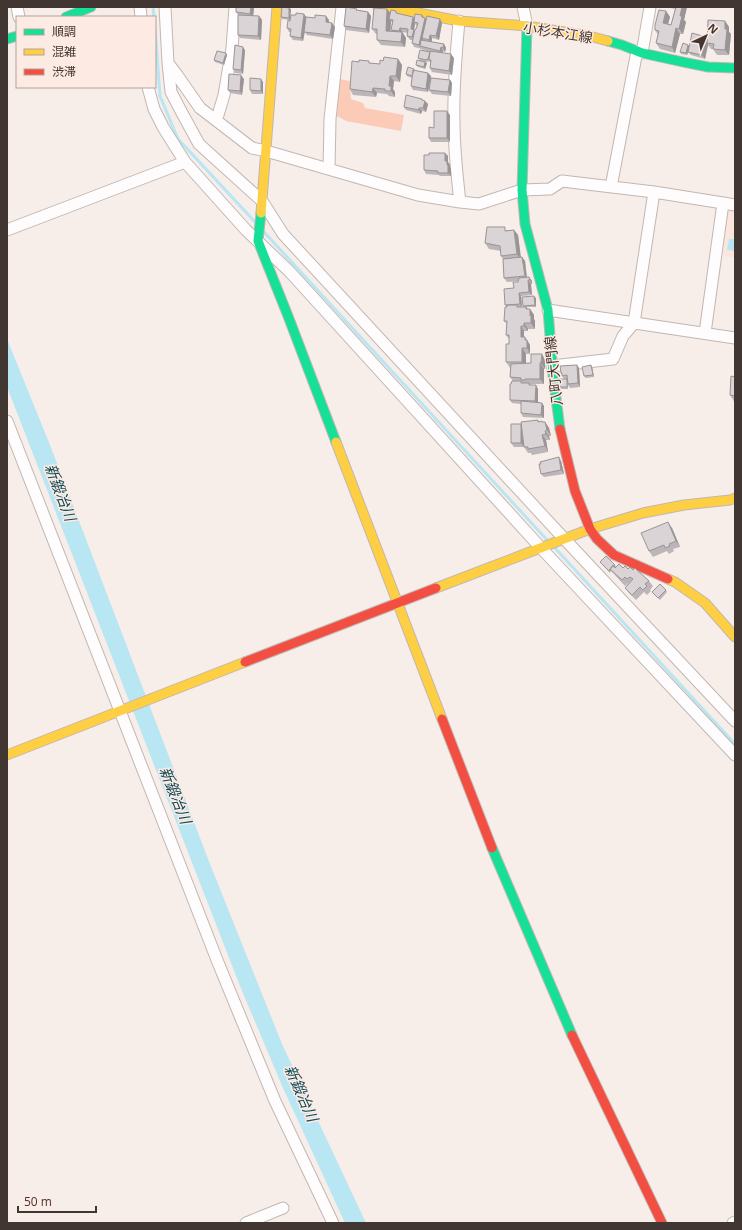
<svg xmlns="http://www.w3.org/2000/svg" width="742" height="1230" font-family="'Open Sans','Noto Sans JP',sans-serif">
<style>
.built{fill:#fbe6dd}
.green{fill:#fbcbb7}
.water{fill:#b8e6f2}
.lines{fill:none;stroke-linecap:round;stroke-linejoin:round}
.stream{stroke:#b8e6f2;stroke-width:3}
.street-casing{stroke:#c1b7b3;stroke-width:13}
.fast-casing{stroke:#c1b7b3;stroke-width:11}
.slow-casing{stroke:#c1b7b3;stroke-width:11}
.jam-casing{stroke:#c1b7b3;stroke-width:11}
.street{stroke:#fefcfc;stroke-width:11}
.fast{stroke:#16e098;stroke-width:9}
.slow{stroke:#ffcf43;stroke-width:9}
.jam{stroke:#f24e42;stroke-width:9}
.wall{fill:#bcb6b9;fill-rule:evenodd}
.shaded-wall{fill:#999496}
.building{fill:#dbd4d7;stroke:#999496}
.labels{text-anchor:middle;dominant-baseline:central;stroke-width:3;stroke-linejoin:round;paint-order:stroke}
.street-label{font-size:14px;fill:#413631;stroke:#fdebe3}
.water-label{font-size:15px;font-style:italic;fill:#0d4957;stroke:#fdebe3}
</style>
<rect width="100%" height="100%" fill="#f7ede9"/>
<path class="built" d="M727,210L735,211V258L723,256Z"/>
<path class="green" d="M339,79L350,81L351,99L363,103L365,108L404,115L401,131L346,121L337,116Z"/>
<path class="water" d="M729,239H735V251L727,250Z
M7,339L50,445L210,864L282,1044L366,1223H345L283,1088L240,986L7,387Z"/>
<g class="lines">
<path class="stream" d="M153,7L154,17
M155,27L160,96L178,139L255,222
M264,232L548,541
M555,548L735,744"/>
<g class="street-casing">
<path id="street" d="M17,7L19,17
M140,7L141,17
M165,7L168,63L177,75L200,108L252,148L266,151L418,195L460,202L479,204L522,190L550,189L562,181L654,192
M523,7L527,26
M459,21C456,54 453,88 454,122C454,149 457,176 460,202
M642,53L650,7
M168,63L171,92L182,113L199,144L262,201L283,234L557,531L735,721
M148,87L154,109L163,127L185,162L246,230L289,271L541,548L735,755
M215,119L218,115L224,95L232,48L235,7
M329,169L330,119L342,7
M611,187L637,51
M7,230L185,162
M548,310L735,338
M705,333L723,203L735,205
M552,366L613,359L623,336L634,323L654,192L723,203
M7,421L217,960L275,1101L333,1223
M246,1223L283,1208
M733,1223L735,1222"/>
</g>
<g class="fast-casing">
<path id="fast" d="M66,17L91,7
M527,26L522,190L525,224L548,310L553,375L560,429
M7,39L17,36
M608,41L622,45L642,53L683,62L708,67L735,68
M261,213L258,241L288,316L336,442
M492,848L572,1035"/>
</g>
<g class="slow-casing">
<path id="slow" d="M378,7L403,10L459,21L527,26L589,36L608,41
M261,213L277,7
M336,442L442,719
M668,579L675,582L705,603L735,637
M436,588L590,529L643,513L684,505L730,500L735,498
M7,755L245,662"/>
</g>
<g class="jam-casing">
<path id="jam" d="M560,429L575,491L590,529L597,539L614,555L668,579
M245,662L436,588
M442,719L492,848
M572,1035L662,1223"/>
</g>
<use href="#street" class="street"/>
<use href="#fast" class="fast"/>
<use href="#slow" class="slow"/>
<use href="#jam" class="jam"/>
</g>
<path class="wall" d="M254,7L253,16H259L262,20L261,40L240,38L238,35V15L236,12Z
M670,7H687L684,20L686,22L683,34H680L675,53L660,49L656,43L658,35L655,30L666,11L670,17L668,24L671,25L675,9L671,8Z
M291,9L290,20L282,19L281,17Z
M358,10L368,12L371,16L369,33L346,30L344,26Z
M390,13L398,14L414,19L424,18L426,19H440L442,23L439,40L432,38V42L444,44L446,48L445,52L443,51V53L454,58L452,75L432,72L430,68V62L428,61V62H425L427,63L425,69L418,67L416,65L420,60L418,58L430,52L423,50L422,49L414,47L412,43V40H410L407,36L408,33L402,32V33L406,38L405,47L381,45L377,40V34H376L372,29ZM391,21L392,23L391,30L392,32L390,31ZM415,24L417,26L416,29L414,31V30Z
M306,17L329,20V22L332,23L335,27L333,39L307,35L305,32L303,41L293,40L290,36L291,32H289L287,28L290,21Z
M725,21L729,27V32L731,34L729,55H717L713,49H711L708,45L705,59L691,55L688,52L687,55L681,54L680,52L688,45L689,46L707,38Z
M245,50L243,74L235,73L233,69Z
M227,55L224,65L215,62L214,60Z
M398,59L402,65L400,82L394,81L393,89L395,92V97L389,96L387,94L377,93L376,97L353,95L350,89L371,63L380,64L383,61Z
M414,69L415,71L428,73L431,76V78L450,80L452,83L451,96L432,94L429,90L430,78L428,92L413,90L411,86L412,78L407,76L406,74Z
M244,79L242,95L230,93L228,90Z
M263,82V94H252L250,90Z
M423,100L428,104L426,112L422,111L421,114L406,110L404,107Z
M450,115V142H431L429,138Z
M445,153L448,156V162L450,165V167L451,169V176H440L439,175L426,174L424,170L429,155Z
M507,230H514L518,235L521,257H522L525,261L527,277H529L532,281V284H531L532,295L521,296L522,307H524L523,306L536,298V307H526L528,309H530L534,315V319L535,321V329H528V331H524V337L529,343L530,345V354H526V363H531L542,354L545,360V369H544V384H530L531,385L538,389V402L544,406V418L523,417L521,413V404L512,403L510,400L511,384L513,381L510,377V368L506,362L509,344V339L506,335L507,324L504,321L507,307L505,305L514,288L518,282V281L507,282L504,278L503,259L501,256V251L489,249L485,243Z
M577,365L579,368L580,387L570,388L568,385V389H561L560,387L564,379L561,373Z
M592,367L594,377L586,378L584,376Z
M735,377V403L730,395Z
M538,420V421L543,422H545L549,428L551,436H549L550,440H546L548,452L532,455L531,453H528L524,447H514L511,443L521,424Z
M561,461L564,474L544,477L541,474Z
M672,528L680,547L673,549L674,551L669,554L667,551L653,557L649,551Z
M600,562L615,565L616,567H615L633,570L649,581L653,586L650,590L651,591L647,595L644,592L636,600L629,593L625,588L629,582L625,586L614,574L611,571L610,573Z
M666,590L667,592L660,600L652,592Z"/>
<path class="shaded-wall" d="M251,7H254L253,18L250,14Z
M682,7H687L684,20L686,22L683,34L679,29L680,16Z
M289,8L291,9L290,20L289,18Z
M387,9L391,14L389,19L391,21L390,37L386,31Z
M666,11L670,17L667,28L663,23Z
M368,12L371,16L369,33L366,29Z
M304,14L307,18L303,41L301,38Z
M422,15L428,22L422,38L424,41L420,46L419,45Z
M259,16L262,20L261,40L258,36Z
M326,16L329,20L328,26L326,22Z
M413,17L416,20L414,22L415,24L414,30L416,33L415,41L412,37L411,29Z
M440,19L442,23L439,40L436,36Z
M725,21L729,27V32L731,34L729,55L725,50Z
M332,23L335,27L333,39L330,35Z
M400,28L406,38L405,47L401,42L402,35L399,31Z
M676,28L680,34L675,53L672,47Z
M430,35L432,38L431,44L429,40Z
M706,37L709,40L707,43L708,45L705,59L702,55Z
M444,44L446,48L445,52L443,48Z
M688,45L690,47L687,55L686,53Z
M243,47L245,50L243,74L241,70Z
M441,47L443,51L442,55L440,51Z
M226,53L227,55L224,65L223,63Z
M451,54L454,58L452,75L449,71Z
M398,59L402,65L400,82L396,76Z
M425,62L427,63L425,69L424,67Z
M428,73L431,76L428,92L426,89Z
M241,75L244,79L242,95L240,91Z
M390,76L394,81L393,89L395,92V97L391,91L389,86Z
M261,79L263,82V94L261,91Z
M450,80L452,83L451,96L448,92Z
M373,88L377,93L376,97L372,92Z
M422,99L425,102V101L428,104L426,112L423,108Z
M419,108L422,111L421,114L419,110Z
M447,111L450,115V142L447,138Z
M445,153L448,156V162L450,165V167L451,169V176L448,173L445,161Z
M514,230L518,235L521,260L517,254Z
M522,257L525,261L527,280L525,276Z
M529,277L532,281V284L530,280Z
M528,280L531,284L532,295L529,292Z
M519,293L521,296L522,307L520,304Z
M534,296L536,298V307L535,305Z
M526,307L530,312V309L534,315V319L535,321V329L531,323L526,309Z
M524,323L528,329V331L524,326Z
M521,326L524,331V343L521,337Z
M525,337L530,345V354L527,348Z
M522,348L526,354V368L522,362Z
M542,354L545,360V369L541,363Z
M540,363L544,369V384L540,379Z
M577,365L579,368L580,387L578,383Z
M591,365L592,367L594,377L593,375Z
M536,385L538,389V405L535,401Z
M542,403L544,406V418L541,415Z
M545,422L549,428L551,436L547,430Z
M521,424L524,447L521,443Z
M545,431L549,436L550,440L546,434Z
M542,435L546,440L548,452L545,446Z
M559,457L561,461L564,474L561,470Z
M668,522L672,528L680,547L676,541Z"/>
<path class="building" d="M236,7H251L250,14L236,12Z
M282,7L289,8V18L281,17Z
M346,7L357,9L356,10L368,12L366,29L344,26Z
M676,7H682L680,16H682L679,29L676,28L672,47L656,43L659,31L655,30V25L659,10L666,11L663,23L671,25Z
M374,8L387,9L386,31L402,32L401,42L377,40V29H372Z
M391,10L396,11V13L413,17L411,29L414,30L412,37L407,36L408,29L400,28L399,31L391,30L393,20L389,19Z
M296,13L304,14L301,38L290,36L291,29L287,28L288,20L290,21L291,15H296Z
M415,14L422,15V17L425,18L419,45L412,43L415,29H416L418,23L414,22Z
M238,15L259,16L258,36L238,35Z
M315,15L326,16V22L332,23L330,35L304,32L306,17L315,18Z
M427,16L440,19L436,36L430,35L429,40L422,38Z
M708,20L725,21V29H727L725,50L713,49L714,44L707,43Z
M692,33L706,37L702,55L688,52Z
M421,40L444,44L443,48L441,47L440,51L420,46Z
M683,43L688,45L686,53L680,52Z
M235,45L243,47L241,70L233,69Z
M420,50L430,52L428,59H427L426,60L418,58Z
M217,51L226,53L223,63L214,60Z
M430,51L451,54L449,71L430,68L431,60H429Z
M384,57L398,59L396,76H390L389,86H391V91H385V89L373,88L372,92L350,89L352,61L359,62V60L369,61V63L380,64V60L383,61Z
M417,60L425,62L424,67L416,65Z
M408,67L414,69L412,76L406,74Z
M413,70L428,73L426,89L411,86Z
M229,74L241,75L240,91L228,90Z
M250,78L261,79V91L250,90Z
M431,78L450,80L448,92L429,90Z
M406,95L422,99V100L425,101L423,108H419V110L404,107Z
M434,111H447V138H429V127L434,128Z
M429,153H445V161H447V165H448V173H438V171L424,170V155H429Z
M487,227H505V231L514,230L517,254L501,256L500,246L485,243Z
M522,257L525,276L504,278L503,259Z
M529,277L530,280H528L529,292L519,293L520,304L505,305L504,289L514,288L513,282H518L519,278Z
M534,296L535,305L523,306L522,297Z
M507,305H517V307H526V309H530V316L531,315V323H524V326H521V337H525V340H527V348H522V362H506V344H509V335H506L507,321H504L505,307H507Z
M531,354H542L541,363H540V379H525V380H521V378L510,377L511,364L531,363Z
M577,365L578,383L568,384L567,375L562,376V373H561L560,366Z
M591,365L593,375L584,376L582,367Z
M731,376L735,377V396L730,395Z
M559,379H567V387H560Z
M512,381H521V383H529V385H536L535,401L510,400V384H511Z
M521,401L542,403L541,415L521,413Z
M538,420V422L542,421V422H545L547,430L545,431L546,434L542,435L545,446L528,449V447H524L521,422Z
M511,424H521V443H511Z
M559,457L561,470L541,474L539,464H541L540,462Z
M668,522L676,541L669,544L670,546L665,548L664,545L649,551L641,533Z
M606,556L615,565L610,569L609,571L600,562Z
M619,564L623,568L625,566L628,569L630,567L633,570L635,568L637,570L649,581L645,584L647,586L643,590L640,587L632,595L625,588L633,579L630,577L627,579L625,577L622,580L610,569L613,565L615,568Z
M660,584L666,590L658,598L652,592Z"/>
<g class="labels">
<g class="street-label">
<text transform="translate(558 32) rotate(9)">小杉本江線</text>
<text transform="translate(553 371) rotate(-96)">八町大門線</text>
</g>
<g class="water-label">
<text transform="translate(61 492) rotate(69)">新鍛冶川</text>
<text transform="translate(176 795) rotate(68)">新鍛冶川</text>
<text transform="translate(302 1093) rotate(66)">新鍛冶川</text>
</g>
</g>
<rect width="742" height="1230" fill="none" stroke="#413631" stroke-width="16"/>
<rect x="16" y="16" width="140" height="72" fill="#fdebe3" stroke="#b2a39c"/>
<rect x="24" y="29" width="20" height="6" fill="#16e098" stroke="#b2a39c"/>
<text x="52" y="36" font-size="12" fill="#413631">順調</text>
<rect x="24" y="49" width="20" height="6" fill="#ffcf43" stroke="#b2a39c"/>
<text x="52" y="56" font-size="12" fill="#413631">混雑</text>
<rect x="24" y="69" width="20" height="6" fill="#f24e42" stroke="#b2a39c"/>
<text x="52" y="76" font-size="12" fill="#413631">渋滞</text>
<g transform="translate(706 36) rotate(44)" stroke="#fdebe3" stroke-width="3" paint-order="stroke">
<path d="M0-3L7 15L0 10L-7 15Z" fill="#413631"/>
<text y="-6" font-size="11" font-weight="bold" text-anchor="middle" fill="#413631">N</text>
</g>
<path d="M18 1206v6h78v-6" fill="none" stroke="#413631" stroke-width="2"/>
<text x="24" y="1206" font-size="12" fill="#413631" stroke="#fdebe3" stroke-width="3" paint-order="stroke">50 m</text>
</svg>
